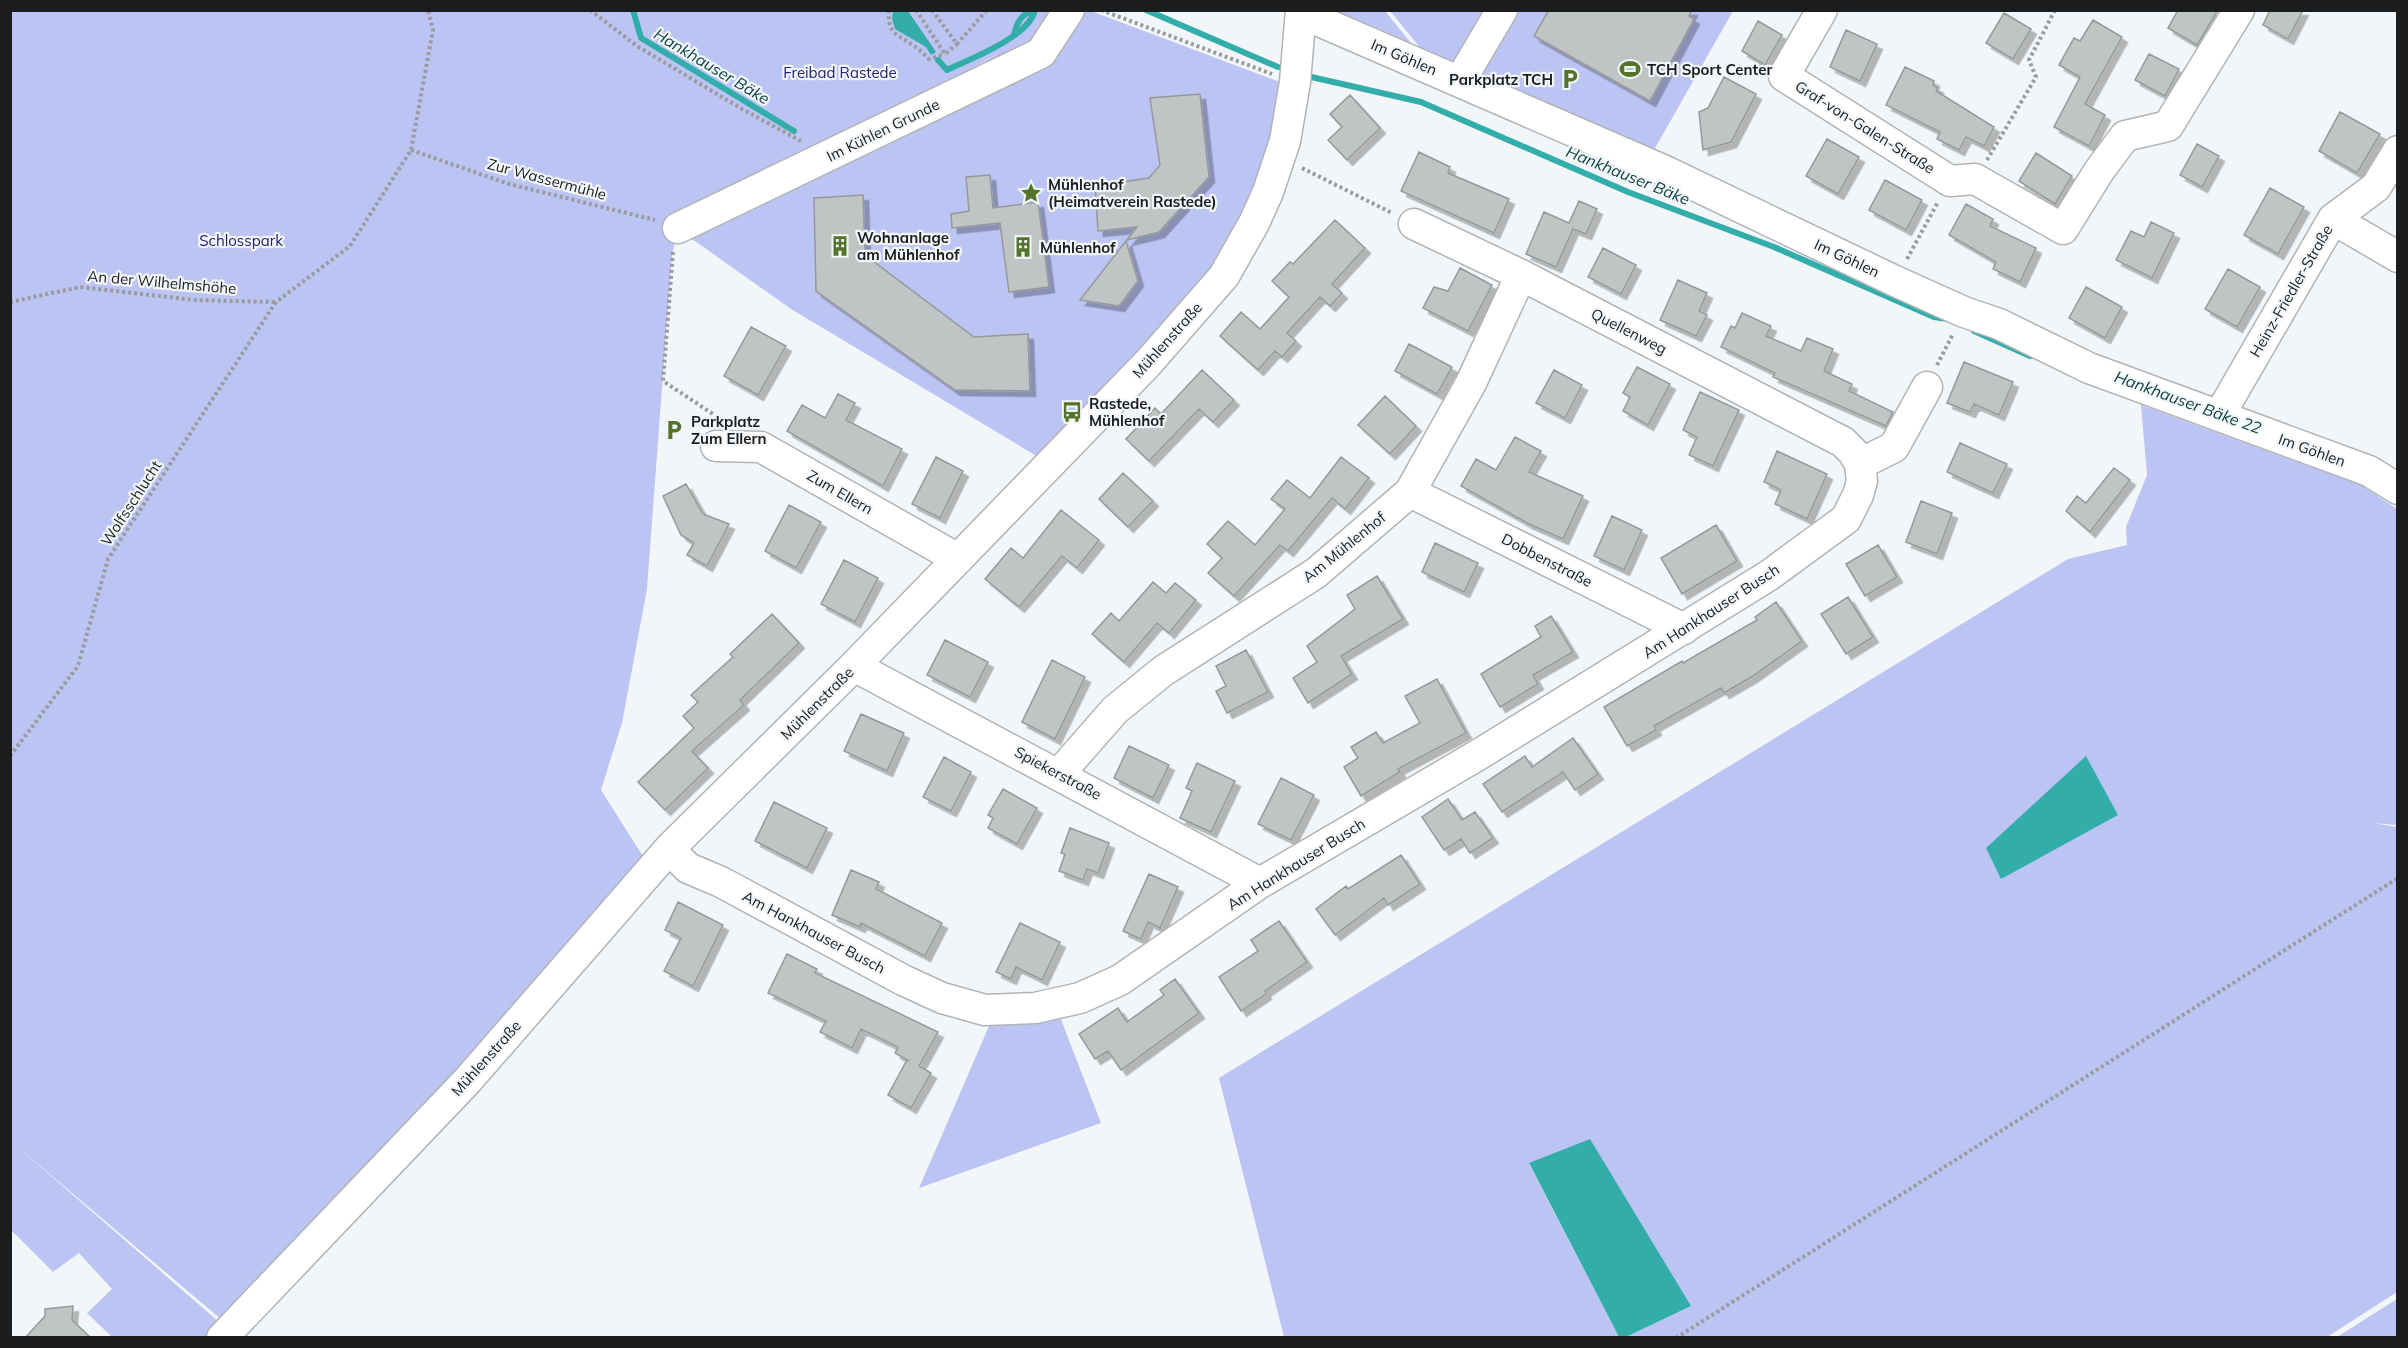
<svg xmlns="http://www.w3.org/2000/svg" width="2408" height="1348" font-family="Mulish,sans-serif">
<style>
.green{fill:#bcc4f4;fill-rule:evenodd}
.water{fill:#32adaa}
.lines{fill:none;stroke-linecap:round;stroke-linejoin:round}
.stream{stroke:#32adaa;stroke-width:6}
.building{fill:#c0c4c5;stroke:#95999a;stroke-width:1.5;filter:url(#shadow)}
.minor-casing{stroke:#b1b4b6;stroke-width:33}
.path{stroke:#999b9d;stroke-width:4;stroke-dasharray:3 3;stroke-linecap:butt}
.minor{stroke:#fff;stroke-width:30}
.labels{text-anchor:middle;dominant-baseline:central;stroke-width:4.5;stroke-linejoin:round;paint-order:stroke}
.street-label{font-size:15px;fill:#1b1c1d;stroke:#f3f6f8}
.poi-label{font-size:15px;font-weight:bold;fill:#1b1c1d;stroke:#f3f6f8;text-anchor:start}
.park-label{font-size:15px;fill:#242072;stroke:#f3f6f8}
.water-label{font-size:16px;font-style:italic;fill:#0b4241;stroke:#f3f6f8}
</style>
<defs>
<filter id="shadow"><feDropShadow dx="5.5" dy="5.5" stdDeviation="0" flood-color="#0004"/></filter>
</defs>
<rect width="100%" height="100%" fill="#f3f6f8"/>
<path class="green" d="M11,11H1091L1288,85L1254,223L1050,464L791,309L678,229L672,255L647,589L622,723L601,790L646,861L229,1326L13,1143L226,1328L218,1337H112L87,1313L112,1289L79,1253L53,1272L11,1230ZM999,53L844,148L840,143Z
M1309,11H1385L1424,59Z
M1390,11H1733L1650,157L1431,61Z
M2141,405L2361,485L2397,509V825L2372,823L2397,827V1292L2327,1337H1626L1691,1306L1529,1164L1619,1337H1284L1219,1078L2068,559L2127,545L2126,527L2147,475Z
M1055,1004L1101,1123L919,1188L996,1010Z
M2397,1299V1337H2337Z"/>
<path class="water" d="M893,11H908L936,52L931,55L926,47L895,29L892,19Z
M2086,756L2118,815L2001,879L1986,848Z
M1590,1139L1691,1306L1626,1337H1619L1529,1163Z"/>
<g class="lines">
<path class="stream" d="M633,10L641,38L794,131
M1146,10L1278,67
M1014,35C1017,22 1021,15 1033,10
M938,60L947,70C970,59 1029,37 1035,10
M1307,76L1421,102L1628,192L1774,247L1934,317L1948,319
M1974,331L2030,356"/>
</g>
<path class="building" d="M1549,10H1692L1689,16L1694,19L1650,101L1534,36Z
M2178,10H2218L2197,45L2168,28Z
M2270,10H2303L2288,39L2263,25Z
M2004,13L2031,29L2013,59L1986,43Z
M2093,20L2122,37L2085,104L2105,115L2089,146L2054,127L2080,77L2059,65L2074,38L2080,41Z
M1758,21L1782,35L1765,65L1742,51Z
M1846,30L1877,44L1860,81L1830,67Z
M2149,54L2179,69L2165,96L2135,80Z
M1905,67L1934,81L1933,85L1938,88L1936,91L1994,127L1984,146L1966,137L1959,150L1937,139L1940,132L1886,105Z
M1724,77L1756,94L1731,142L1703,150L1699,112L1708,108Z
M1200,94L1209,177L1159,232L1127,240L1137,227L1098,231L1095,186L1149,178L1160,165L1150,98Z
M1350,95L1380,128L1347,160L1328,140L1342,127L1330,114Z
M2340,112L2380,134L2357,173L2319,151Z
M1827,139L1859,157L1838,194L1806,176Z
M2197,144L2219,156L2202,187L2180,175Z
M1419,152L1450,167L1448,173L1509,199L1494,233L1401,191Z
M2036,153L2072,176L2055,204L2019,181Z
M990,175L993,208L1038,202L1049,287L1009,292L1000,223L952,228L951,214L969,211L966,177Z
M1885,180L1922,200L1906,230L1869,210Z
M2270,188L2304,207L2278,254L2244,235Z
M863,195L865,255L974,337L1028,334L1030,391L955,390L816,291L814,198Z
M1579,201L1597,209L1586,234L1573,229L1556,267L1526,254L1544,212L1569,223Z
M1966,204L1993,219L1990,226L2036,248L2020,282L1993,269L1996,262L1949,235Z
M1335,220L1365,248L1332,284L1342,293L1330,306L1320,297L1287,333L1296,341L1282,357L1275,351L1258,370L1220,336L1241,312L1260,329L1289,297L1272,281L1290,262L1293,264Z
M2151,222L2174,233L2152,278L2116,260L2131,231L2144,237Z
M1126,241L1138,281L1119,306L1080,300Z
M1603,248L1636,265L1621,294L1588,277Z
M1460,268L1492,285L1468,331L1423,308L1434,287L1448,291Z
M2228,269L2260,287L2237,327L2205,309Z
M1678,280L1707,293L1699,311L1707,315L1696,336L1660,320Z
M2086,287L2122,307L2105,338L2069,318Z
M1742,313L1771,326L1766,336L1801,351L1807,338L1833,349L1824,371L1852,384L1849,391L1893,412L1886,426L1773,377L1775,373L1721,347L1731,326L1735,328Z
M751,327L786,346L758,395L724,376Z
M1409,344L1452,367L1437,394L1395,371Z
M1964,362L2013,382L1999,415L1974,404L1970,412L1947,403Z
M1637,367L1670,384L1648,425L1623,411L1630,397L1623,393Z
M1202,370L1234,400L1213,422L1199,409L1149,461L1126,439L1155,408L1161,414Z
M1554,370L1582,385L1565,418L1536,403Z
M1700,392L1739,410L1713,466L1689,455L1697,437L1683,430Z
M838,394L855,403L846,420L902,449L883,486L787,431L802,405L825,418Z
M1385,396L1416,426L1390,454L1358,425Z
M1515,437L1541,451L1529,472L1583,496L1563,539L1529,524L1461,486L1476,459L1496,470Z
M1960,443L2007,464L1993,493L1947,472Z
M1777,451L1827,474L1807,519L1775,504L1781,490L1764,482Z
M936,457L963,471L940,518L912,504Z
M1341,457L1369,478L1345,509L1332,498L1288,551L1280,545L1234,596L1208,573L1222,558L1207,544L1228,521L1255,545L1285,509L1271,499L1287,480L1310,498Z
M2114,468L2130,480L2090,532L2066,511L2077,496L2086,503Z
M1123,473L1153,501L1128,527L1099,499Z
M686,484L703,514L729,524L707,566L687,555L694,543L681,535L663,496Z
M1921,501L1952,513L1937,554L1906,542Z
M789,505L821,522L796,568L765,551Z
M1061,510L1099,540L1077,568L1062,556L1019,607L985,579L1011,548L1023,558Z
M1612,516L1642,530L1624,570L1594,556Z
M1716,525L1737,561L1682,594L1661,558Z
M1435,543L1478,563L1464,592L1422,572Z
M1878,545L1897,577L1865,596L1846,564Z
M844,560L878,578L855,622L821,604Z
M1377,576L1403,619L1341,656L1352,674L1308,703L1293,678L1317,662L1307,646L1355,609L1347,595Z
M1153,582L1166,593L1175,583L1196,600L1169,633L1157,623L1124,662L1092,634L1111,613L1119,621Z
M1848,597L1873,637L1846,654L1821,614Z
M1776,602L1802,641L1753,676L1724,693L1721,688L1654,726L1656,730L1627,746L1604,707L1682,661L1683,663L1757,620L1755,617Z
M772,614L799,643L740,700L744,705L692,751L708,768L665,810L638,782L694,728L683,716L698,702L691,695L733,657L730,654Z
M1551,616L1573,652L1533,675L1538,684L1500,707L1481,674L1541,637L1535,626Z
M945,640L988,662L970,697L927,675Z
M1246,650L1268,692L1227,713L1216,691L1226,686L1216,666Z
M1052,660L1085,677L1055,739L1022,722Z
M1437,679L1466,733L1398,769L1400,772L1361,796L1344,767L1358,758L1351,747L1376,732L1383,743L1420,723L1405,696Z
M861,714L904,733L887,771L844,751Z
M1573,738L1598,774L1575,790L1563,772L1502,812L1483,784L1525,756L1532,767Z
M1129,746L1169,765L1153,798L1114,778Z
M944,757L971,772L951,811L923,797Z
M1197,763L1235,781L1211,832L1180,818L1192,791L1186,788Z
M1281,778L1314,795L1291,840L1258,824Z
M1003,789L1037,808L1017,844L988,828L993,818L988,815Z
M1448,799L1462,820L1475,812L1493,838L1470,853L1461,839L1444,850L1422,817Z
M774,802L827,828L807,868L755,841Z
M1070,828L1109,843L1098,873L1087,869L1083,880L1059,871L1065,854L1061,853Z
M1401,855L1420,884L1388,905L1384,898L1335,935L1316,909L1346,886L1348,889Z
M851,870L879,882L876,889L942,923L925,956L861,923L860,927L832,915Z
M1149,874L1178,887L1160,928L1148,922L1141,939L1123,931Z
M678,902L723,925L693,986L664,971L681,938L665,930Z
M1279,921L1307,962L1265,991L1266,994L1241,1011L1219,977L1258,951L1251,940Z
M1020,923L1060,942L1042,980L1016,967L1011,979L996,972Z
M787,954L817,969L815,973L938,1032L919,1066L931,1073L911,1108L888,1095L907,1060L909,1061L895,1053L898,1047L861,1029L852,1048L820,1032L826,1021L768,993Z
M1175,979L1199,1013L1121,1070L1108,1051L1095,1059L1079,1034L1118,1008L1127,1022L1164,995L1160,990Z
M73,1306L72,1320L91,1338H25L45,1316V1309Z"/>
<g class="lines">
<g class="minor-casing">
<path id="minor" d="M1822,10L1784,76L1950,181L1975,179L2063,229L2099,171L2125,136L2168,126L2239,10
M1301,13L1665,171L1895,281L1964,312L1999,324L2089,368L2369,471L2398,489
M1460,81L1502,10
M2333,219L2398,257
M678,228L1041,53L1069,10
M2219,416L2333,219L2376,187L2398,151
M716,446L761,447L958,559
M1860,464L1894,447L1927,387
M1410,492L1684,629
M854,666L1260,883
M1059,774L1115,710L1163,671L1316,573L1410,492L1471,383L1521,275
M669,849L688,868L721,882L903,980L942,998L985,1010L1035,1008L1080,998L1120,980L1260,883L1478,755L1768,576L1846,519L1858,495L1862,481L1860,464L1853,452L1843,442L1521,275L1414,224
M222,1338L468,1080L669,849L854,666L1148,363L1224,276L1254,223L1268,192L1285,141L1295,82L1301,10"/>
</g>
<path class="path" d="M590,10L637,46L742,109L801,141
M889,10C887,35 898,34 914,46C919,49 924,54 929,59L945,54
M916,10L945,54L957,44
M932,10L957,44L987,10
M1101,10L1272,74
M411,150L509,184L655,220
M1987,160L2036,77L2029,60L2055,10
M1302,168L1392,213
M673,252L663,381L719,418L718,422
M1907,259L1938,202
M10,302L80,287L194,300L275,302
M1937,365L1953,334
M10,756L78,666L108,559L276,302L350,246L411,150L433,30L428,10
M1676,1338L2398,878"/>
<use href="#minor" class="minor"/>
</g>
<defs>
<g id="stadium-bare" transform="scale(1.62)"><path d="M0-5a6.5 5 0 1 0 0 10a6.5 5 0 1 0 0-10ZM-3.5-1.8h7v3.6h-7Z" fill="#54742b" stroke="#f3f6f8" stroke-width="2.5" paint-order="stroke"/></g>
<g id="parking-bare" transform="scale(1.62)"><path d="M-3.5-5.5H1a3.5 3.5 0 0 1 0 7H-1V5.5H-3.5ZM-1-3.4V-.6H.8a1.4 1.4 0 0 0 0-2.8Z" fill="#54742b" stroke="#f3f6f8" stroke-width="2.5" paint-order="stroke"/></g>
<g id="sight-bare" transform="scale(1.62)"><path d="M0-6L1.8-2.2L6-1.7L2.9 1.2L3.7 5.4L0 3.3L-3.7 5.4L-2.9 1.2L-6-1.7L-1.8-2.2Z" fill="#54742b" stroke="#f3f6f8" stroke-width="2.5" paint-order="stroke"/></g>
<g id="building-bare" transform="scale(1.62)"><path d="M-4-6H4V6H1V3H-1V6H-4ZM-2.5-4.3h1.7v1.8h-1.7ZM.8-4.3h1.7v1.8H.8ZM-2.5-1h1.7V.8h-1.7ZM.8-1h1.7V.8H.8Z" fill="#54742b" stroke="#f3f6f8" stroke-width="2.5" paint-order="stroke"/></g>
<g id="bus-bare" transform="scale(1.62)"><path d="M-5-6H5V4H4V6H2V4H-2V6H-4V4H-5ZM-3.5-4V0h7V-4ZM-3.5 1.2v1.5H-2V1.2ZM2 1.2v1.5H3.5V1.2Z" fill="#54742b" stroke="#f3f6f8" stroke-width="2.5" paint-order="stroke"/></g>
</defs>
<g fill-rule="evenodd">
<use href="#stadium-bare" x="1630" y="69"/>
<use href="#parking-bare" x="1570" y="79"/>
<use href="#sight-bare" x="1031" y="193"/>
<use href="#building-bare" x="840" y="246"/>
<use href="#building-bare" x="1023" y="247"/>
<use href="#bus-bare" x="1072" y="412"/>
<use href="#parking-bare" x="674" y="430"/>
</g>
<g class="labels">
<g class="street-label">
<text transform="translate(1404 57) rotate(23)">Im Göhlen</text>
<text transform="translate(1865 127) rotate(32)">Graf-von-Galen-Straße</text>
<text transform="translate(883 130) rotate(-26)">Im Kühlen Grunde</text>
<text transform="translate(547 179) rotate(15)">Zur Wassermühle</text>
<text transform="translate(1847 258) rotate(25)">Im Göhlen</text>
<text transform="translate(162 282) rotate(5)">An der Wilhelmshöhe</text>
<text transform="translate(2291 291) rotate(-60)">Heinz-Friedler-Straße</text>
<text transform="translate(1629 331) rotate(27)">Quellenweg</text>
<text transform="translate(1167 340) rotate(-48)">Mühlenstraße</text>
<text transform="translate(2312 450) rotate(20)">Im Göhlen</text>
<text transform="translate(840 492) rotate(30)">Zum Ellern</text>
<text transform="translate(131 503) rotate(-57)">Wolfsschlucht</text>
<text transform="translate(1344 547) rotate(-39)">Am Mühlenhof</text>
<text transform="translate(1547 560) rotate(27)">Dobbenstraße</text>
<text transform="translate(1711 611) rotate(-33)">Am Hankhauser Busch</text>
<text transform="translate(817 703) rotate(-45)">Mühlenstraße</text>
<text transform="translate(1058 773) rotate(28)">Spiekerstraße</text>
<text transform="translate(1296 864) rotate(-32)">Am Hankhauser Busch</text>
<text transform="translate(814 932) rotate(28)">Am Hankhauser Busch</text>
<text transform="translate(486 1058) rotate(-48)">Mühlenstraße</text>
</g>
<g class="poi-label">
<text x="1647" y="69">TCH Sport Center</text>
<text x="1553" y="79" text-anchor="end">Parkplatz TCH</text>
<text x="1048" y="184">Mühlenhof<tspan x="1048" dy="17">(Heimatverein Rastede)</tspan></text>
<text x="857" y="237">Wohnanlage<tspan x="857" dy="17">am Mühlenhof</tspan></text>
<text x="1040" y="247">Mühlenhof</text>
<text x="1089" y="403">Rastede,<tspan x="1089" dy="17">Mühlenhof</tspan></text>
<text x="691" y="421">Parkplatz<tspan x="691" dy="17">Zum Ellern</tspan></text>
</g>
<g class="park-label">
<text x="840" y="72">Freibad Rastede</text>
<text x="241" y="240">Schlosspark</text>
</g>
<g class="water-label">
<text transform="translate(712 66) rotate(31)">Hankhauser Bäke</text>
<text transform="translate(1628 175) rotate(22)">Hankhauser Bäke</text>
<text transform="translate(2188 402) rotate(20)">Hankhauser Bäke 22</text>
</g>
</g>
<rect width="2408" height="1348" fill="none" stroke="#1b1c1d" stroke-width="24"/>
</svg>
